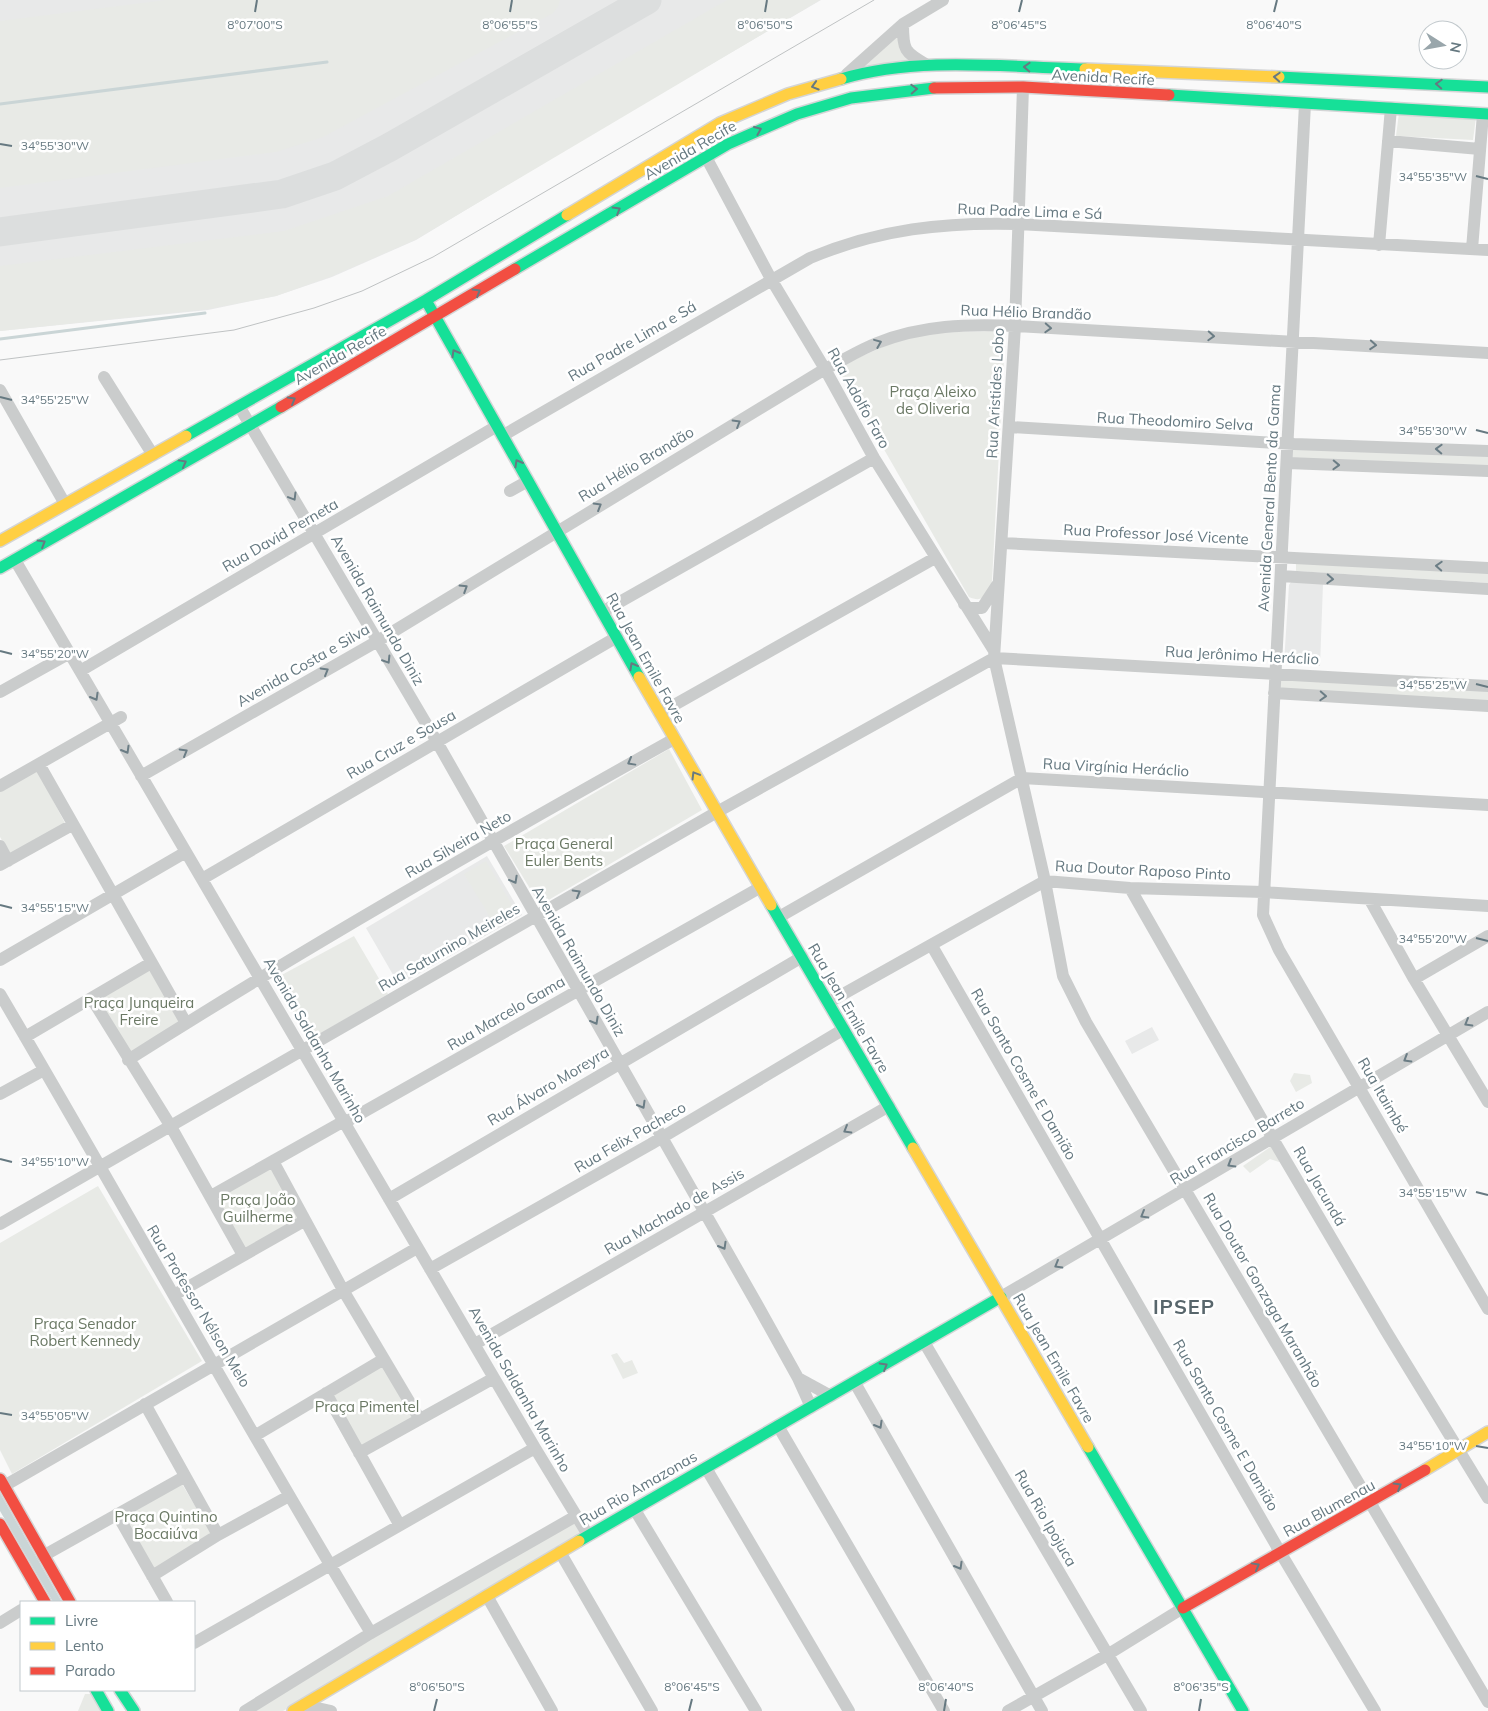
<svg xmlns="http://www.w3.org/2000/svg" width="1488" height="1711" font-family="Mulish,sans-serif">
<style>
.built{fill:#e8e9e9}
.green{fill:#e8eae6}
.water{fill:#cad5d6}
.lines{fill:none;stroke-linecap:round;stroke-linejoin:round}
.stream{stroke:#cad5d6;stroke-width:3}
.taxiway{stroke:#dcdede;stroke-width:29}
.fast-casing{stroke:#d4d5d6;stroke-width:14}
.slow-casing{stroke:#d4d5d6;stroke-width:14}
.jam-casing{stroke:#d4d5d6;stroke-width:14}
.street{stroke:#cacccc;stroke-width:12}
.fast{stroke:#16e098;stroke-width:11}
.slow{stroke:#ffcf43;stroke-width:11}
.jam{stroke:#f24e42;stroke-width:11}
.tram{stroke:#bfc2c3;stroke-width:1}
.oneway{stroke:#667981}
.oneway2{stroke:#6b7d85}
.ticks{fill:none;stroke:#667981;stroke-width:2}
.labels{text-anchor:middle;dominant-baseline:central;stroke-width:5;stroke-linejoin:round;paint-order:stroke}
.street-label{font-size:15px;fill:#667981;stroke:#fff}
.park-label{font-size:15px;fill:#6b7965;stroke:#fff}
.district-label{font-size:20px;font-weight:bold;letter-spacing:1px;fill:#58666c;stroke:#fff}
.ticks-label{font-size:12px;text-anchor:middle;fill:#667981;stroke:#fff;stroke-width:5;stroke-linejoin:round;paint-order:stroke}
</style>
<rect width="100%" height="100%" fill="#f9f9f9"/>
<path class="built" d="M0,0H821L605,126L416,240L332,277L276,296L208,310L0,331Z
M1291,582L1323,584L1320,666L1284,663L1289,585Z
M487,856L522,915L399,985L366,928Z
M1152,1027L1159,1040L1132,1054L1125,1041Z"/>
<path class="green" d="M166,0H560L558,7L553,13L323,137L276,152L0,188V21Z
M727,0H820L415,240L332,276L276,296L208,309L0,331V266L284,231L388,196Z
M901,29L917,62L852,73Z
M1399,113L1476,117L1473,140L1396,136Z
M1000,331L1005,339L992,581L989,594C982,599 978,601 969,597L840,373L842,365L914,333Z
M1293,446L1488,452V470L1292,462Z
M1296,563L1488,571V583L1296,571Z
M1278,677L1488,689V701L1277,693Z
M669,749L702,810L540,905L504,846Z
M37,770L66,825L10,855L0,837V791Z
M486,861L518,915L496,927L464,874Z
M354,936L388,994L308,1041L276,978Z
M149,967L181,1022L129,1054L97,998Z
M1294,1073L1310,1075L1312,1083L1296,1092L1290,1081Z
M1273,1145L1281,1160L1279,1162L1270,1159L1250,1173L1243,1166Z
M270,1165L301,1220L244,1252L217,1195Z
M98,1186L202,1361L12,1474L0,1450V1243Z
M617,1353L624,1363L632,1360L638,1373L623,1379L611,1355Z
M381,1359L415,1418L352,1452L321,1396Z
M179,1479L213,1536L151,1573L117,1514Z
M573,1522L582,1536L283,1711H254L375,1636Z
M85,1694H93L100,1711H78Z"/>
<path class="water" d="M0,1493L62,1602H53L0,1511Z"/>
<g class="lines">
<path class="stream" d="M0,104L327,62
M0,339L205,313"/>
<path class="taxiway" d="M0,232L282,194L335,176L390,147L647,0"/>
<g class="fast-casing">
<path id="fast" d="M1279,77L1488,87
M841,79C918,56 1005,67 1085,69
M1169,95L1488,114
M515,269L728,144L797,114L851,98L934,88
M428,304L639,677
M186,436L426,300L567,215
M0,568L281,407
M771,905L913,1148
M1088,1447L1243,1711
M579,1541L1001,1297
M96,1690L108,1711
M120,1690L134,1711"/>
</g>
<g class="slow-casing">
<path id="slow" d="M1085,69L1279,77
M567,215L720,123L788,94L841,79
M0,541L186,436
M639,677L771,905
M913,1148L1088,1447
M1425,1470L1488,1432
M293,1711L579,1541"/>
</g>
<g class="jam-casing">
<path id="jam" d="M934,88L1023,87L1169,95
M281,407L515,269
M0,1479L70,1602
M0,1524L45,1602
M1183,1608L1425,1470"/>
</g>
<path class="street" d="M903,24C903,50 904,52 927,65
M847,74L903,24L943,0
M1023,87L1015,326L994,658L1045,881L1063,976L1086,1022L1488,1702
M1305,104L1263,915L1279,950L1488,1309
M1388,141L1480,149
M706,157L771,279L825,369L874,458L993,649
M1379,245L1391,108
M1472,249L1483,114
M104,377L153,455
M0,390L65,504
M239,406L437,742L758,1306L798,1378L811,1407
M1010,427L1294,444L1488,451
M502,436L810,258C879,229 944,222 1018,224L1488,250
M1288,463L1488,471
M510,491L528,481
M1002,543L1488,568
M15,560L535,1448L588,1535
M1281,576L1488,589
M964,604L969,608H982L997,585
M602,612L874,458
M994,658L1488,686
M80,671L497,426
M0,692L70,653
M1274,693L1488,706
M660,713L935,558
M39,764L186,1023
M141,776L376,642L825,369C842,361 859,350 877,343C922,325 967,324 1015,326L1488,353
M0,786L121,717
M0,846L8,861
M0,865L72,825
M202,879L617,637
M1130,888L1273,1139L1386,1331L1488,1498
M1370,900L1414,979L1488,1102
M779,917L1022,778L1488,805
M932,946L1280,1552L1375,1711
M0,960L186,852
M1414,979L1488,936
M0,994C125,1206 243,1422 371,1633
M92,999L170,1125L243,1255
M829,1002L1045,881L1130,888L1263,892L1488,906
M25,1037L151,963
M128,1060C306,947 490,842 674,739
M0,1094L44,1070
M344,1123L761,887
M273,1161L343,1290L419,1418
M211,1196L344,1121
M389,1199L802,957
M0,1224L717,812L994,658
M430,1269L651,1144L844,1029
M174,1295L304,1221
M1001,1297L1488,1012
M924,1342L1141,1711
M475,1344L889,1106
M798,1378L831,1396
M855,1383L1042,1711
M326,1393L399,1524
M145,1404L218,1535
M778,1426L944,1711
M256,1435L384,1359
M359,1453L494,1378
M706,1468L849,1711
M4,1486L417,1248
M635,1510L756,1711
M117,1514L167,1602
M560,1552L652,1711
M43,1556L184,1477
M152,1576L218,1535L289,1496
M487,1596L552,1711
M0,1623L21,1610
M194,1643L535,1448
M304,1705L331,1711
M245,1711L371,1633L576,1516
M1008,1711L1107,1655L1183,1608"/>
<use href="#fast" class="fast"/>
<use href="#slow" class="slow"/>
<use href="#jam" class="jam"/>
<path class="tram" d="M0,360L234,330L314,308L362,291L433,257L874,0"/>
</g>
<defs><path id="oneway-chevron" d="M-2-3.5L2.5 0L-2 3.5" fill="none" stroke-width="1.6" stroke-linecap="round" stroke-linejoin="round" transform="scale(1.25)"/></defs>
<g class="oneway">
<use href="#oneway-chevron" transform="translate(1027 67) rotate(-178)"/>
<use href="#oneway-chevron" transform="translate(1277 77) rotate(-177)"/>
<use href="#oneway-chevron" transform="translate(1439 84) rotate(-177)"/>
<use href="#oneway-chevron" transform="translate(815 86) rotate(163)"/>
<use href="#oneway-chevron" transform="translate(914 89) rotate(-3)"/>
<use href="#oneway-chevron" transform="translate(758 130) rotate(-23)"/>
<use href="#oneway-chevron" transform="translate(617 210) rotate(-31)"/>
<use href="#oneway-chevron" transform="translate(477 292) rotate(-31)"/>
<use href="#oneway-chevron" transform="translate(455 353) rotate(-120)"/>
<use href="#oneway-chevron" transform="translate(292 400) rotate(-30)"/>
<use href="#oneway-chevron" transform="translate(183 463) rotate(-29)"/>
<use href="#oneway-chevron" transform="translate(518 463) rotate(-120)"/>
<use href="#oneway-chevron" transform="translate(42 543) rotate(-31)"/>
<use href="#oneway-chevron" transform="translate(633 666) rotate(-119)"/>
<use href="#oneway-chevron" transform="translate(695 775) rotate(-121)"/>
<use href="#oneway-chevron" transform="translate(884 1366) rotate(-30)"/>
<use href="#oneway-chevron" transform="translate(1398 1486) rotate(-31)"/>
<use href="#oneway-chevron" transform="translate(1256 1566) rotate(-29)"/>
</g>
<g class="oneway2">
<use href="#oneway-chevron" transform="translate(1048 328) rotate(3)"/>
<use href="#oneway-chevron" transform="translate(1211 336) rotate(3)"/>
<use href="#oneway-chevron" transform="translate(878 343) rotate(-22)"/>
<use href="#oneway-chevron" transform="translate(1373 345) rotate(4)"/>
<use href="#oneway-chevron" transform="translate(737 423) rotate(-31)"/>
<use href="#oneway-chevron" transform="translate(1439 449) rotate(-178)"/>
<use href="#oneway-chevron" transform="translate(1336 465) rotate(2)"/>
<use href="#oneway-chevron" transform="translate(293 497) rotate(59)"/>
<use href="#oneway-chevron" transform="translate(598 506) rotate(-31)"/>
<use href="#oneway-chevron" transform="translate(1439 566) rotate(-177)"/>
<use href="#oneway-chevron" transform="translate(1330 579) rotate(3)"/>
<use href="#oneway-chevron" transform="translate(464 588) rotate(-32)"/>
<use href="#oneway-chevron" transform="translate(387 660) rotate(58)"/>
<use href="#oneway-chevron" transform="translate(325 671) rotate(-30)"/>
<use href="#oneway-chevron" transform="translate(1323 696) rotate(3)"/>
<use href="#oneway-chevron" transform="translate(95 697) rotate(60)"/>
<use href="#oneway-chevron" transform="translate(126 750) rotate(60)"/>
<use href="#oneway-chevron" transform="translate(184 752) rotate(-30)"/>
<use href="#oneway-chevron" transform="translate(631 762) rotate(151)"/>
<use href="#oneway-chevron" transform="translate(514 880) rotate(61)"/>
<use href="#oneway-chevron" transform="translate(577 893) rotate(-30)"/>
<use href="#oneway-chevron" transform="translate(595 1021) rotate(61)"/>
<use href="#oneway-chevron" transform="translate(1468 1023) rotate(150)"/>
<use href="#oneway-chevron" transform="translate(1407 1059) rotate(149)"/>
<use href="#oneway-chevron" transform="translate(642 1105) rotate(60)"/>
<use href="#oneway-chevron" transform="translate(847 1130) rotate(150)"/>
<use href="#oneway-chevron" transform="translate(1231 1164) rotate(149)"/>
<use href="#oneway-chevron" transform="translate(1144 1215) rotate(150)"/>
<use href="#oneway-chevron" transform="translate(723 1246) rotate(60)"/>
<use href="#oneway-chevron" transform="translate(1058 1265) rotate(150)"/>
<use href="#oneway-chevron" transform="translate(879 1425) rotate(60)"/>
<use href="#oneway-chevron" transform="translate(959 1566) rotate(60)"/>
</g>
<path class="ticks" d="M255,12L257,0M510,12L512,0M765,12L767,0M1019,12L1022,0M1274,12L1277,0M0,144L12,146M1476,176L1488,179M0,397L12,400M1476,430L1488,433M0,651L12,654M1476,684L1488,687M0,905L12,908M1476,938L1488,941M0,1159L12,1162M1476,1192L1488,1195M0,1413L12,1415M1476,1446L1488,1448M434,1711L437,1699M689,1711L692,1699M944,1711L946,1699M1199,1711L1201,1699"/>
<g class="labels">
<g class="street-label">
<text transform="translate(1103 77) rotate(3)">Avenida Recife</text>
<text transform="translate(690 150) rotate(-30)">Avenida Recife</text>
<text transform="translate(1030 211) rotate(2)">Rua Padre Lima e Sá</text>
<text transform="translate(1026 312) rotate(2)">Rua Hélio Brandão</text>
<text transform="translate(632 341) rotate(-30)">Rua Padre Lima e Sá</text>
<text transform="translate(340 355) rotate(-30)">Avenida Recife</text>
<text transform="translate(995 393) rotate(-87)">Rua Aristides Lobo</text>
<text transform="translate(859 398) rotate(61)">Rua Adolfo Faro</text>
<text transform="translate(1175 421) rotate(3)">Rua Theodomiro Selva</text>
<text transform="translate(636 464) rotate(-31)">Rua Hélio Brandão</text>
<text transform="translate(1269 498) rotate(-87)">Avenida General Bento da Gama</text>
<text transform="translate(1156 534) rotate(3)">Rua Professor José Vicente</text>
<text transform="translate(280 535) rotate(-30)">Rua David Perneta</text>
<text transform="translate(378 610) rotate(60)">Avenida Raimundo Diniz</text>
<text transform="translate(1242 655) rotate(3)">Rua Jerônimo Heráclio</text>
<text transform="translate(646 658) rotate(61)">Rua Jean Emile Favre</text>
<text transform="translate(303 665) rotate(-30)">Avenida Costa e Silva</text>
<text transform="translate(401 744) rotate(-30)">Rua Cruz e Sousa</text>
<text transform="translate(1116 767) rotate(3)">Rua Virgínia Heráclio</text>
<text transform="translate(458 844) rotate(-30)">Rua Silveira Neto</text>
<text transform="translate(1143 870) rotate(3)">Rua Doutor Raposo Pinto</text>
<text transform="translate(449 947) rotate(-30)">Rua Saturnino Meireles</text>
<text transform="translate(579 961) rotate(60)">Avenida Raimundo Diniz</text>
<text transform="translate(849 1008) rotate(60)">Rua Jean Emile Favre</text>
<text transform="translate(506 1013) rotate(-30)">Rua Marcelo Gama</text>
<text transform="translate(315 1040) rotate(60)">Avenida Saldanha Marinho</text>
<text transform="translate(1024 1074) rotate(60)">Rua Santo Cosme E Damião</text>
<text transform="translate(548 1086) rotate(-31)">Rua Álvaro Moreyra</text>
<text transform="translate(1383 1095) rotate(60)">Rua Itaimbé</text>
<text transform="translate(630 1137) rotate(-30)">Rua Felix Pacheco</text>
<text transform="translate(1237 1141) rotate(-31)">Rua Francisco Barreto</text>
<text transform="translate(1320 1186) rotate(60)">Rua Jacundá</text>
<text transform="translate(674 1211) rotate(-30)">Rua Machado de Assis</text>
<text transform="translate(1263 1290) rotate(60)">Rua Doutor Gonzaga Maranhão</text>
<text transform="translate(199 1306) rotate(59)">Rua Professor Nélson Melo</text>
<text transform="translate(1054 1358) rotate(60)">Rua Jean Emile Favre</text>
<text transform="translate(520 1389) rotate(60)">Avenida Saldanha Marinho</text>
<text transform="translate(1226 1425) rotate(60)">Rua Santo Cosme E Damião</text>
<text transform="translate(638 1488) rotate(-30)">Rua Rio Amazonas</text>
<text transform="translate(1329 1508) rotate(-29)">Rua Blumenau</text>
<text transform="translate(1046 1518) rotate(60)">Rua Rio Ipojuca</text>
</g>
<g class="park-label">
<text x="933" y="391">Praça Aleixo<tspan x="933" dy="17">de Oliveria</tspan></text>
<text x="564" y="843">Praça General<tspan x="564" dy="17">Euler Bents</tspan></text>
<text x="139" y="1002">Praça Junqueira<tspan x="139" dy="17">Freire</tspan></text>
<text x="258" y="1199">Praça João<tspan x="258" dy="17">Guilherme</tspan></text>
<text x="85" y="1323">Praça Senador<tspan x="85" dy="17">Robert Kennedy</tspan></text>
<text x="367" y="1406">Praça Pimentel</text>
<text x="166" y="1516">Praça Quintino<tspan x="166" dy="17">Bocaiúva</tspan></text>
</g>
<g class="district-label">
<text x="1184" y="1306">IPSEP</text>
</g>
</g>
<g class="ticks-label">
<text x="255" y="29">8°07'00"S</text>
<text x="510" y="29">8°06'55"S</text>
<text x="765" y="29">8°06'50"S</text>
<text x="1019" y="29">8°06'45"S</text>
<text x="1274" y="29">8°06'40"S</text>
<text x="55" y="150">34°55'30"W</text>
<text x="1433" y="181">34°55'35"W</text>
<text x="55" y="404">34°55'25"W</text>
<text x="1433" y="435">34°55'30"W</text>
<text x="55" y="658">34°55'20"W</text>
<text x="1433" y="689">34°55'25"W</text>
<text x="55" y="912">34°55'15"W</text>
<text x="1433" y="943">34°55'20"W</text>
<text x="55" y="1166">34°55'10"W</text>
<text x="1433" y="1197">34°55'15"W</text>
<text x="55" y="1420">34°55'05"W</text>
<text x="1433" y="1450">34°55'10"W</text>
<text x="437" y="1691">8°06'50"S</text>
<text x="692" y="1691">8°06'45"S</text>
<text x="946" y="1691">8°06'40"S</text>
<text x="1201" y="1691">8°06'35"S</text>
</g>
<rect x="20" y="1601" width="175" height="90" fill="#ffffff" stroke="#c2c9cd"/>
<rect x="30" y="1617" width="25" height="8" fill="#16e098" stroke="#c2c9cd"/>
<text x="65" y="1626" font-size="15" fill="#667981">Livre</text>
<rect x="30" y="1642" width="25" height="8" fill="#ffcf43" stroke="#c2c9cd"/>
<text x="65" y="1651" font-size="15" fill="#667981">Lento</text>
<rect x="30" y="1667" width="25" height="8" fill="#f24e42" stroke="#c2c9cd"/>
<text x="65" y="1676" font-size="15" fill="#667981">Parado</text>
<g transform="translate(1443 45) rotate(101)"><circle r="24" fill="#ffffff" stroke="#c2c9cd"/>
<path d="M0-4L9 19L0 12L-9 19Z" fill="#99a6ab"/>
<text y="-8" font-size="14" font-weight="bold" text-anchor="middle" fill="#667981">N</text>
</g>
</svg>
